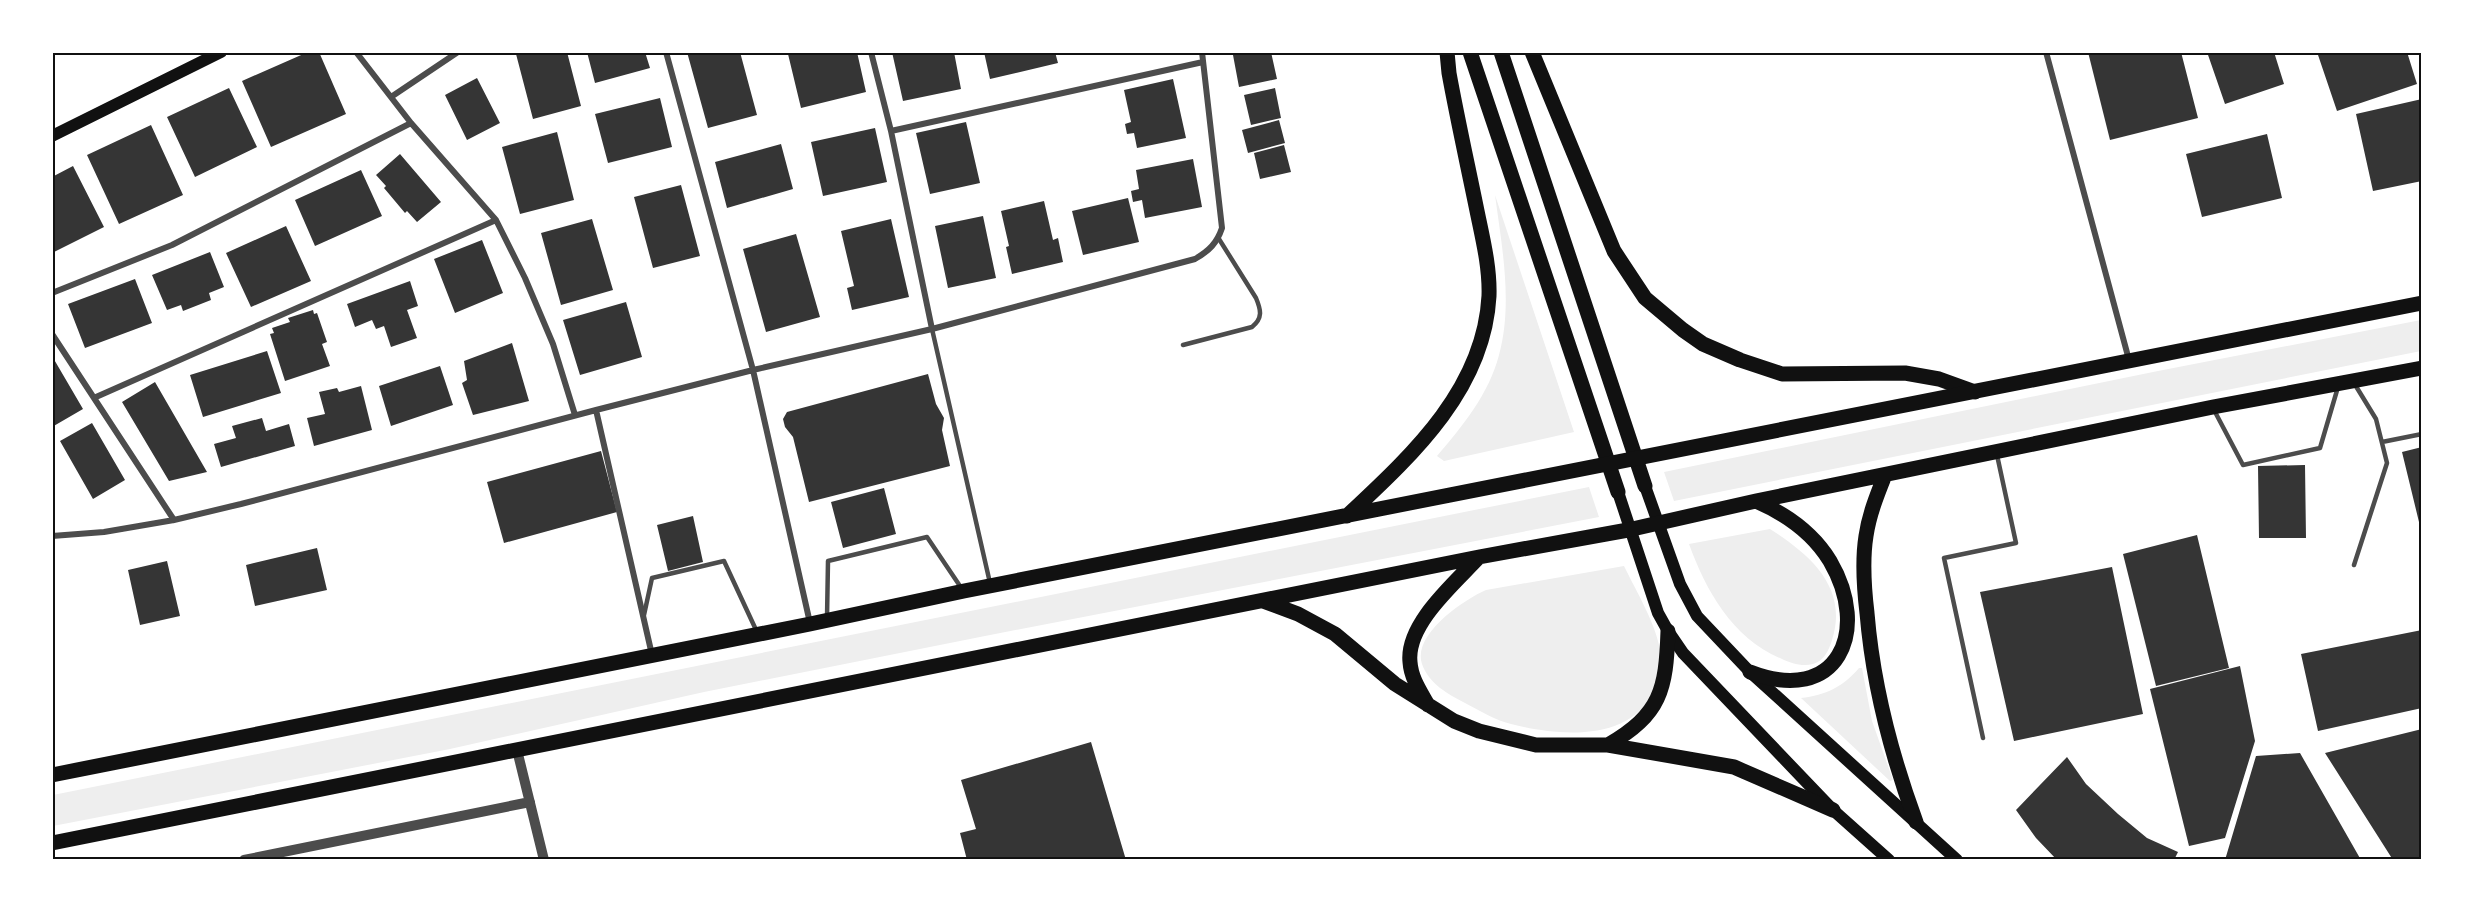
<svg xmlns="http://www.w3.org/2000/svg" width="2474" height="912" font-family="'Space Grotesk',sans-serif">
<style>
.green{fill:#eee}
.building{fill:#353535}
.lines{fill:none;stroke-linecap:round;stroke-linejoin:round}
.service{stroke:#4c4c4c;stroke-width:4.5}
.minor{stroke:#4c4c4c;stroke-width:6}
.tertiary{stroke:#4c4c4c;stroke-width:10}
.secondary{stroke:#111;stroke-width:12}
.primary{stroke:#111;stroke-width:15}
.trunk{stroke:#111;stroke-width:15}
.neatline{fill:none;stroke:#111;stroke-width:2}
</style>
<rect width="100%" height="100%" fill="#fff"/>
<path class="green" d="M1495,195L1574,432L1444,461L1437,456C1462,427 1489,394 1499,355C1513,304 1502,247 1495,195Z
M2421,320V351L1674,501L1664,472L2158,371Z
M1589,487L1599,517L985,636L704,692L450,749L53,826V795Z
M1770,529C1809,554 1849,587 1832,640C1829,650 1824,661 1813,664C1802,667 1791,663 1782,659C1733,639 1706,591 1689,544Z
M1624,566C1637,593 1657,625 1661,655C1662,666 1658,680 1654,690C1631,743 1557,736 1511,724C1495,720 1480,711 1465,703C1448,694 1429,684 1422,664C1412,635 1463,600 1486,590Z
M1859,668H1862L1872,721L1893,780L1890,781L1801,698C1826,695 1843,687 1859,668Z"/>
<path class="building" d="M308,52H319L346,114L271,147L242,81Z
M522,52H567L581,106L533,119L516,54Z
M587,52H645L650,68L595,83Z
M687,52H740L757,115L708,128Z
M793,52H857L866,92L801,108L788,54Z
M892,52H954L961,89L903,101Z
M984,52H1055L1058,63L990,79Z
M1245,52H1271L1277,79L1239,87L1233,55Z
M2088,52H2181L2198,118L2110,140Z
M2207,52H2274L2284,84L2225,104Z
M2317,52H2407L2417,84L2337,111Z
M477,78L500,123L467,140L445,95Z
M1173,79L1186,138L1137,148L1134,133L1127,134L1125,124L1131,122L1124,90Z
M229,88L257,147L195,177L167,117Z
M1275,88L1281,118L1251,125L1244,95Z
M660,98L672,147L608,163L595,114Z
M2422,99V181L2373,191L2356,114Z
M1279,120L1285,143L1248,153L1242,130Z
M966,122L980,183L930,194L916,133Z
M151,125L183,195L119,224L87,155Z
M875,128L887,182L823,196L811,142Z
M557,132L574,200L520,214L502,147Z
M2267,134L2282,198L2202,217L2186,154Z
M781,144L793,189L727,208L715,162Z
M1284,145L1291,172L1260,179L1254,153Z
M400,154L441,202L417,222L407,211L405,213L384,188L386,186L376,175Z
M1193,159L1202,207L1145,218L1142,200L1133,202L1131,191L1139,189L1136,170Z
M73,166L104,227L52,253V177Z
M361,170L382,216L315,246L295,200Z
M681,185L700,256L653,268L634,197Z
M1128,198L1139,242L1083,255L1072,211Z
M1044,201L1053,240L1058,238L1063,262L1012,274L1006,247L1009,246L1001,211Z
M983,216L996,278L948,288L935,226Z
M592,219L613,290L561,305L541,233Z
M891,219L909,297L852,310L847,288L854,286L841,231Z
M286,226L311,281L251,307L226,253Z
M796,234L820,317L766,332L743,249Z
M482,240L503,293L455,313L434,259Z
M210,252L224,287L209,293L211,300L183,311L181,305L167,310L152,275Z
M135,279L152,323L85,348L68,304Z
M410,281L418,306L407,310L417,338L391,347L384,326L376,329L372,320L355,327L347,304Z
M626,302L642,357L580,375L563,320Z
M313,310L314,314L317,313L327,342L322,344L330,366L285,381L270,334L274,333L272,328L290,322L288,318Z
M512,343L529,401L473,415L462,383L467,380L464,361Z
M267,351L281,393L203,417L190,375Z
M52,356L83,409L52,427Z
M440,366L453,405L391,426L379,386Z
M928,374L936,404L944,418L942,430L950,466L809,502L793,437L785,427L783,419L787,412Z
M155,382L207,472L169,481L122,402Z
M361,386L372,430L314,446L307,418L325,414L319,392L337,388L339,392Z
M262,418L266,431L289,424L295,446L221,467L214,444L236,438L232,426Z
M92,423L125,480L93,499L60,441Z
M2422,447V521L2419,522L2402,452Z
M601,451L617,512L504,543L487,482Z
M2305,465L2306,538H2259L2258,466Z
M884,488L896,534L843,548L831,502Z
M693,516L703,562L668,571L657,525Z
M2197,535L2229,668L2156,686L2123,554Z
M317,548L327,590L255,606L246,565Z
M167,561L180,616L140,625L128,570Z
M2112,567L2143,714L2014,741L1980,592Z
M2422,630V708L2318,731L2301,654Z
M2240,666L2255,741L2225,838L2189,846L2150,689Z
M2422,729V860H2393L2325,753Z
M1091,742L1126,860H967L960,833L976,829L961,780Z
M2300,753L2361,860H2225L2256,756Z
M2067,757L2086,784L2118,814L2147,838L2178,852L2174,860H2057L2036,838L2016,810Z"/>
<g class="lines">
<path class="service" d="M932,329L990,583
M1183,345L1252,327C1263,318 1261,310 1256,298L1219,239
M2214,410L2243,465L2320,448L2338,387
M2382,442L2422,434
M2354,565L2387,463L2376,419L2354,383
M644,615L652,578L724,561L757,632
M827,618L828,561L927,537L962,589
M1983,738L1944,558L2016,543L1997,455"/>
<path class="minor" d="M356,52L411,123L496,220L525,278L553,344L575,415
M666,52L753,370L810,623
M871,52L891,131L932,329
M2046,52L2129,360
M391,97L458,52
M891,131L1203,62
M52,293L172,245L411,123
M52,334L174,520
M96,397L496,220
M596,410L652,655
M52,536L104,532L174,520L241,504L596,410L753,370L932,329L1195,259C1209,251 1217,243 1222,228L1202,52"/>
<path class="tertiary" d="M517,750L544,860
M244,860L530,802"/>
<path class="secondary" d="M52,136L221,52
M1645,486L1680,584L1697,616L1750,672L1957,860
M1618,492L1658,613L1668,631L1683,653L1833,810L1889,860"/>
<path class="primary" d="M1470,52L1618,492
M1501,52L1645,486
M1532,52L1614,251L1645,298L1683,330L1703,344L1740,360L1782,374L1905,373L1939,379L1975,392"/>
<path class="trunk" d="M1885,475C1877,495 1869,515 1866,536C1862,561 1864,588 1867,613C1873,686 1891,754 1916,822
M1347,516C1411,456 1484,390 1489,296C1490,266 1482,236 1476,206C1467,162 1457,117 1449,73L1447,52
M1263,601L1298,614L1335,634L1395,684L1454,721L1479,731L1536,745H1608L1734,767L1833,810
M1750,672C1838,706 1871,631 1830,561C1813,533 1786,514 1756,501
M1428,705C1420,691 1411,678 1410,662C1406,624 1455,583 1479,557
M1608,745C1661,714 1666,690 1668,631
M52,775L810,624L964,591L2422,303
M52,843L1479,557L1628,530L1756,501L2213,407L2422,368"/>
</g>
<rect width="2474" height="912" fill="none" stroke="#ffffff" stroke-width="108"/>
<rect x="54" y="54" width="2366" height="804" class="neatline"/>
</svg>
